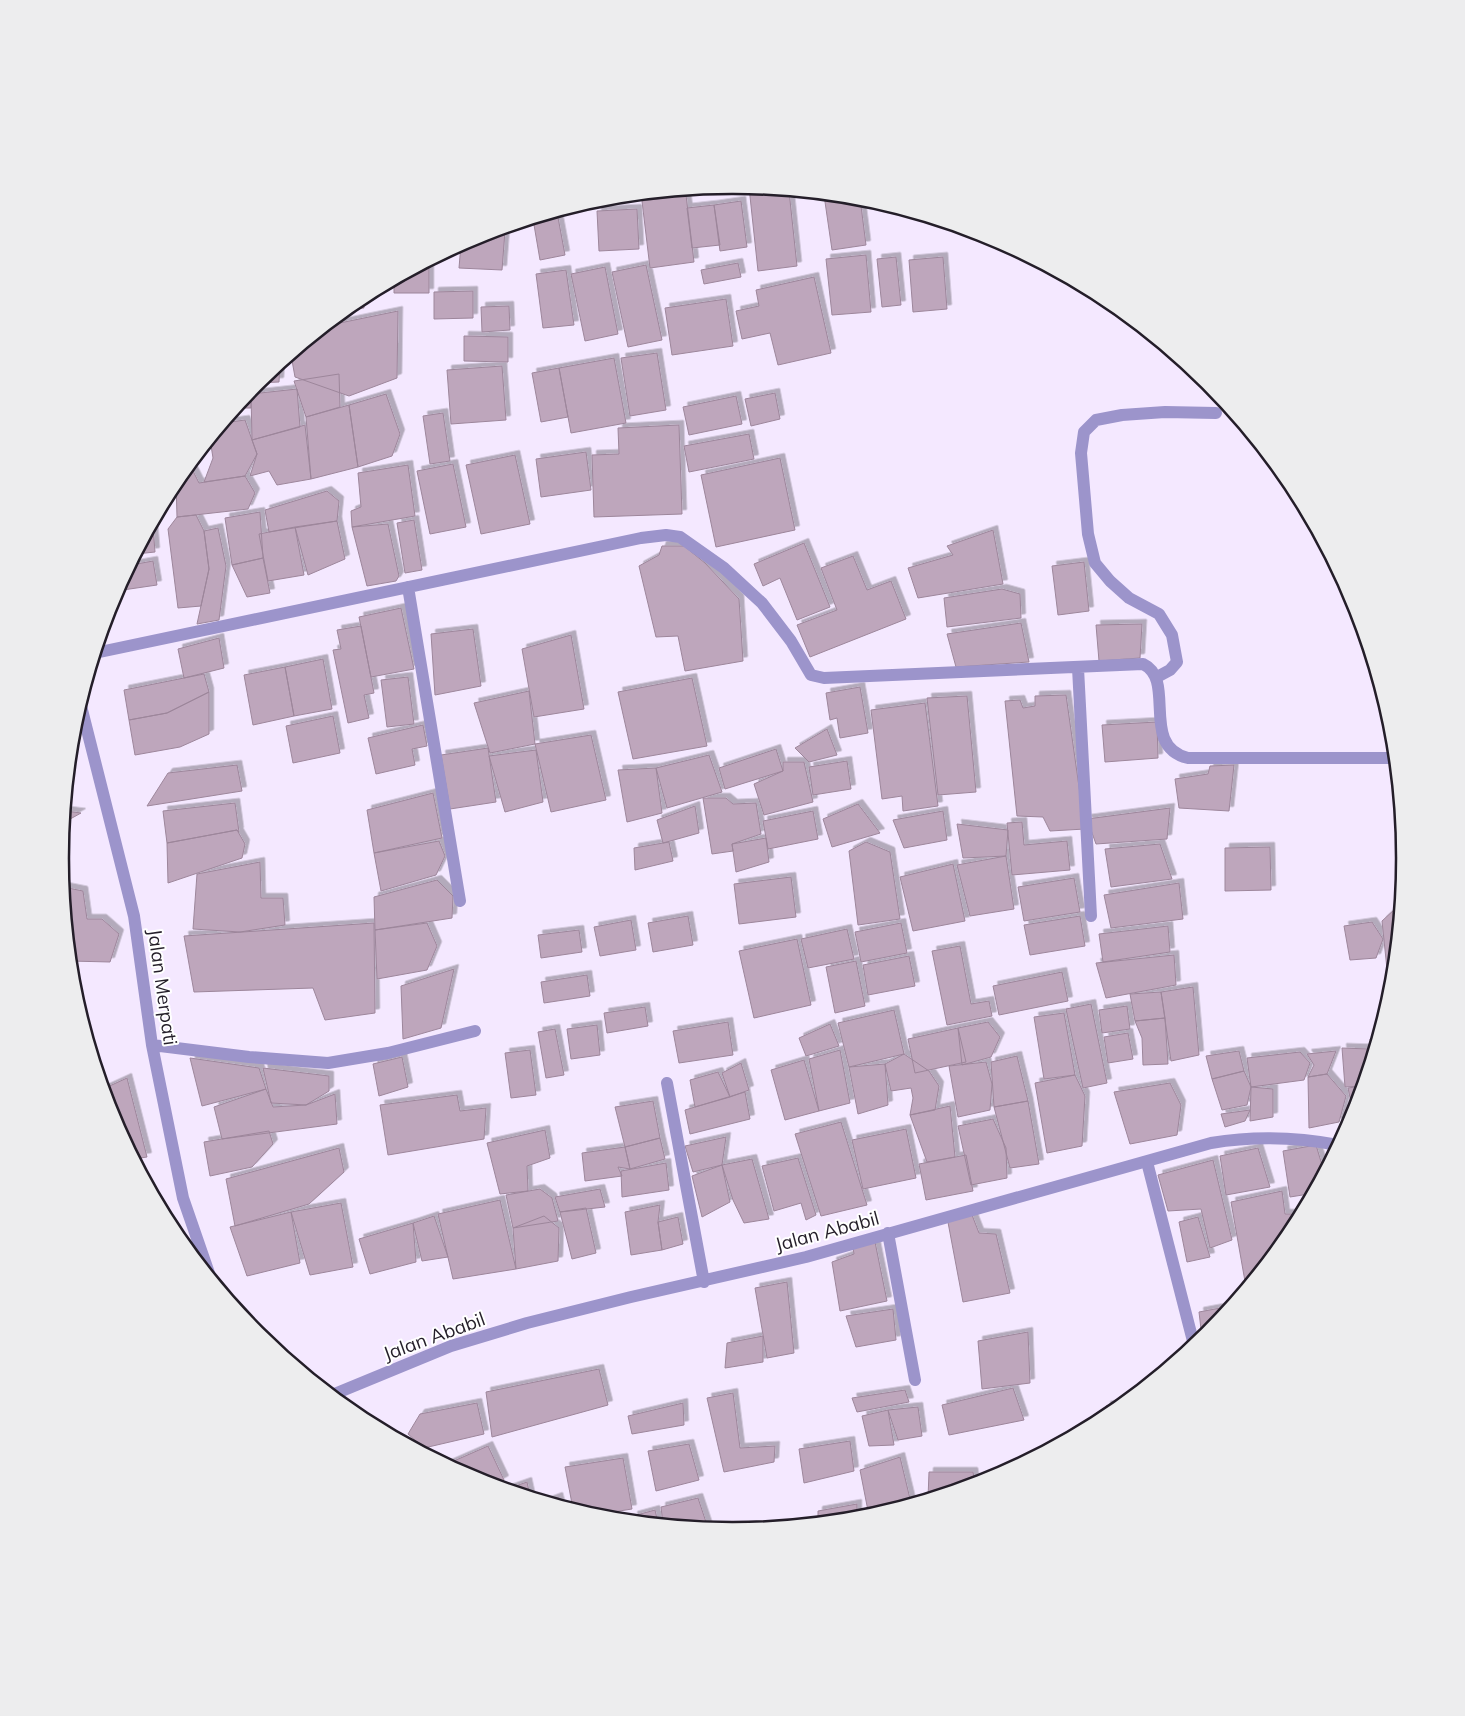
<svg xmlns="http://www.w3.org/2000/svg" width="1465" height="1716" font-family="Mulish,sans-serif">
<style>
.building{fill:#bea6bc;stroke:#9d869b;filter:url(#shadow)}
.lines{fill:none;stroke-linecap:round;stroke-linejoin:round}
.minor{stroke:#9c94cb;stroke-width:12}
.labels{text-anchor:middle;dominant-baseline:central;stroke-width:4;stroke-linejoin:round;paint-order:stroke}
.street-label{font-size:19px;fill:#241e29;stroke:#fff}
.rim{fill:none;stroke:#241e29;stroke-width:2.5}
</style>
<defs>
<filter id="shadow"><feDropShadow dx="4.5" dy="-4.5" stdDeviation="0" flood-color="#0004"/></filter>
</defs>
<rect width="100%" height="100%" fill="#f4e8ff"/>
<path class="building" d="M749,187L789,191L797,266L758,271Z
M686,195L694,262L650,268L642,201Z
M824,195L860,198L866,245L832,250Z
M741,201L747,247L720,251L714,205Z
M714,205L720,245L692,248L687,208Z
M637,209L639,249L599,251L597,211Z
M557,212L565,255L540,260L533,219Z
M495,231H505L502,270L459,268L461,244L475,237Z
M866,255L871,312L832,315L826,259Z
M896,257L901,305L882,307L877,259Z
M943,257L947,309L913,312L909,260Z
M738,263L741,277L704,284L701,270Z
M423,265H429V293H394V280Z
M646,265L662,340L628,347L612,272Z
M605,267L618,334L585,341L571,274Z
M566,270L574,325L543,328L536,274Z
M814,277L831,353L778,365L770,333L742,339L736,311L759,306L756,290Z
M473,291V318L434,319V292Z
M363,297L364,308L347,309L359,299Z
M726,299L733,346L672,355L665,308Z
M509,306L510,330L482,332L481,307Z
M398,311L397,378L349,396L295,377L291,355L330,325Z
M464,336L508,337V362L464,361Z
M657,353L666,410L630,416L621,358Z
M614,358L626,423L571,433L559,368Z
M280,363L279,382L257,383V382Z
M502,366L506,420L451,424L447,370Z
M559,368L568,417L541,422L532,373Z
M339,374L340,407L306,417L294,381Z
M297,389L300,427L252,440L251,394Z
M251,390V408H236Z
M775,393L780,419L751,426L745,399Z
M386,394L400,434L392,456L358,467L349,405Z
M736,396L742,424L689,435L683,407Z
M349,405L358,467L311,479L306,417Z
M443,413L450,461L430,464L423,416Z
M245,420L257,454L245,476L204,482L213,458L210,439L223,423Z
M305,425L311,479L277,485L269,471L250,476L257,454L252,440Z
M679,425L682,514L594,517L592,455L619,454L618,428Z
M749,434L754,459L689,472L684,446Z
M586,452L591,490L541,497L536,459Z
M515,455L530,524L481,534L466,465Z
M780,458L795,530L716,547L701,475Z
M453,464L466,527L430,534L417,471Z
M408,465L415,516L352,527L351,511L361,507L358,473Z
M184,471H193L199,483L245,476L255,493L248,509L177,517L176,481Z
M327,491L339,501L337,521L269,532L265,510Z
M260,512L263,558L232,565L225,518Z
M196,515L204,531L209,569L201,606L178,608L168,529L177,517Z
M414,520L422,570L405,573L397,523Z
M337,521L345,559L308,575L295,527Z
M388,524L399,576L396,581L367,586L352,527Z
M153,527L155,552L136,554L150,528Z
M295,527L304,575L268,581L259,534Z
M218,528L226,566L219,620L197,624L209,569L204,531Z
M993,530L1003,584L918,598L908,568L953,555L947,546Z
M804,543L830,607L797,620L780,578L763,586L754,564Z
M662,546H684L705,563L739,599L743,661L685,671L678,636L656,637L639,566L659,555Z
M853,556L867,590L891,581L906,619L810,657L797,625L837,610L821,568Z
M263,558L270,593L247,597L232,565Z
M153,561L157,585L116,591L131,565Z
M1084,562L1089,611L1058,615L1052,566Z
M1002,589L1020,594L1021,618L947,627L944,598Z
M401,608L414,669L371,677L359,617Z
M1021,623L1029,662L956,667L947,634Z
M1142,624L1140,658L1099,661L1096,625Z
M361,626L374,693L364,695L369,718L348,723L333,650L341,649L337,630Z
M473,629L481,686L435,695L431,634Z
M571,635L584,709L534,717L522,649Z
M219,638L224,668L184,678L178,649Z
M323,659L332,709L294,716L285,667Z
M285,667L294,716L253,725L244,675Z
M204,674L209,692L167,713L129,720L124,690Z
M408,677L414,724L387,727L381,680Z
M692,678L707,746L633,759L618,692Z
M860,687L868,733L840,738L837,718L830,720L826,693Z
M529,691L535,744L490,753L474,703Z
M209,692V734L180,747L135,755L129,720L167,713Z
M1066,695L1085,829L1050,831L1043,817L1017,816L1005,701L1020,700L1023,708L1035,706V696Z
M967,696L976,792L938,795L927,698Z
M925,703L938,806L903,811L902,796L882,799L871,710Z
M333,716L340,753L293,763L286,726Z
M1157,722L1158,758L1105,762L1102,725Z
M423,725L427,746L412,749L415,765L376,774L368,738Z
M827,729L837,755L809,762L795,748Z
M591,735L606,800L551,812L535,744Z
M488,748L496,802L450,809L441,755Z
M776,749L783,771L725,789L719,768Z
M536,750L543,802L505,812L489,756Z
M709,755L722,792L667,808L656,768Z
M847,761L851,789L813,795L809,767Z
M783,762H804L813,802L764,815L754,784L783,771Z
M237,765L242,791L147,806L168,773Z
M1234,765L1229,811L1179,808L1175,779L1208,774L1210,766Z
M656,768L662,813L627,822L618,770Z
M433,793L442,838L374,853L367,810Z
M703,798H726L733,804L756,803L761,834L732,844L733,851L712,854Z
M235,803L239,832L237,830L167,843L163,811Z
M858,804L880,833L832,847L823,819Z
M695,806L699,833L663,843L657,820Z
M1170,808L1167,839L1096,844L1087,819Z
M65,811L81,813L63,823Z
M813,811L818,839L768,849L763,821Z
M943,811L947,840L904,848L893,820Z
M1022,822L1024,845L1067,841L1070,870L1012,875L1007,823Z
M957,824L1008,830L1006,856L963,858Z
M237,830L245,844L242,858L168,883L167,843Z
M766,838L769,862L736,872L732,844Z
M439,841L445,856L436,875L381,891L374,853Z
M669,842L673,861L635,870L634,848Z
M866,842L890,852L900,919L858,925L849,851Z
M1160,844L1172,879L1111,887L1105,849Z
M1270,847L1271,890L1225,891V848Z
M1006,856L1014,909L970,916L957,865Z
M260,862L261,898H283L285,925L240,932L193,929L197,874Z
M953,864L965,921L913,931L900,877Z
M791,877L796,917L739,924L734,884Z
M1074,878L1080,912L1024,921L1018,887Z
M437,880L453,896L452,918L375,930L374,897Z
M1179,883L1183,919L1111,928L1104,895Z
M63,887L83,891L87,919H102L119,934L110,962L70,961Z
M1400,908L1392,989L1390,998L1382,921L1395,909Z
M688,916L693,945L653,952L648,923Z
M1080,916L1085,946L1030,955L1024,925Z
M631,920L636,950L600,956L594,927Z
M1372,922L1383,939L1376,958L1350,960L1344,926Z
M374,923L375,1013L325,1020L313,988L194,992L184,936Z
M427,923L437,946L427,970L377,979L375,930Z
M901,923L907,953L861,962L855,932Z
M1168,926L1170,952L1103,962L1099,934Z
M847,929L854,959L808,968L801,939Z
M579,930L582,952L541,958L538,935Z
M797,939L811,1005L754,1018L739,951Z
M960,946L971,1004L989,1001L992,1016L947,1025L932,951Z
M1174,955L1176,985L1106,998L1096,963Z
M909,956L915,986L868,995L863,965Z
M856,961L865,1006L835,1013L826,967Z
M454,969L441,1028L403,1039L401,986Z
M1062,972L1068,1001L999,1015L993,986Z
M587,975L590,996L544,1003L541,982Z
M1193,987L1199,1055L1171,1061L1161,992Z
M1161,992L1165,1018L1135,1021L1130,994Z
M1091,1004L1107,1083L1083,1088L1066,1009Z
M1127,1006L1130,1029L1102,1033L1099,1010Z
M645,1007L648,1026L607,1033L604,1013Z
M894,1010L904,1054L849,1067L838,1023Z
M1064,1013L1075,1075L1044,1079L1034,1017Z
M1165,1018L1168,1064L1143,1065L1142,1038L1135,1021Z
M728,1022L733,1055L679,1063L673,1031Z
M988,1022L1000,1037L991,1057L962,1065L958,1028Z
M830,1024L839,1046L806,1056L799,1038Z
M597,1025L600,1055L571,1059L567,1029Z
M958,1028L966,1062L915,1073L908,1039Z
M555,1029L564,1075L546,1078L538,1032Z
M1128,1033L1133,1059L1108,1063L1104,1037Z
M1377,1038L1373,1051L1370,1039Z
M1342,1048L1369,1049L1370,1060L1363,1086L1345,1087Z
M530,1050L536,1095L511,1098L505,1053Z
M840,1050L850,1103L819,1111L809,1059Z
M1239,1051L1244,1071L1212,1079L1206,1056Z
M1336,1051L1327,1074L1308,1077L1314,1065L1307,1054Z
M1300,1052L1310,1063L1304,1080L1251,1087L1247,1058Z
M904,1054L929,1071L939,1086L935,1110L910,1115L913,1098L911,1088L891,1091L885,1064Z
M1017,1056L1028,1101L994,1107L991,1062Z
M402,1057L408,1087L379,1096L373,1064Z
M190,1058L259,1068L266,1089L202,1106Z
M804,1060L819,1111L785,1120L771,1070Z
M986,1062L992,1084L990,1110L958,1117L949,1066Z
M741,1063L749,1090L730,1097L722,1073Z
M885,1064L888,1105L858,1114L849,1067Z
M263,1068L329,1076V1091L306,1105L271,1103Z
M1244,1071L1251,1087L1247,1105L1222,1110L1212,1079Z
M718,1072L730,1097L695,1107L690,1080Z
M1327,1074L1346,1096L1339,1122L1309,1128L1308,1077Z
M1075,1075L1085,1096L1082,1146L1047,1153L1035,1083Z
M127,1078L147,1157L134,1159L111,1115L103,1089Z
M1170,1083L1181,1105L1177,1135L1130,1144L1114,1092Z
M1363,1086L1354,1116L1348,1088Z
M1251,1087L1273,1089V1117L1250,1121Z
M266,1089L273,1107L306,1105L335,1094L337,1124L222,1139L214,1107Z
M745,1092L750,1119L690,1134L685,1110Z
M457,1095L460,1111L486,1108L484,1139L388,1155L380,1105Z
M653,1101L660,1138L625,1147L615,1107Z
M1028,1101L1039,1164L1010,1168L994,1107Z
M950,1106L955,1157L927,1162L910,1115Z
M1250,1110L1245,1121L1225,1127L1221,1114Z
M993,1119L1006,1148L1007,1178L971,1185L958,1126Z
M841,1122L867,1205L821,1216L795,1134Z
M906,1129L916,1178L863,1189L852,1140Z
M545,1130L550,1158L527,1166L528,1191L500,1194L487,1143Z
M269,1131L273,1144L252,1167L210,1176L204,1142Z
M726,1137L722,1165L693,1172L685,1146Z
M660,1138L665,1159L630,1169L625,1147Z
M1316,1145L1322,1165L1309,1194L1290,1197L1283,1151Z
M625,1147L630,1169L618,1167L622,1176L585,1181L582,1153Z
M339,1148L344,1172L309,1204L235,1226L226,1179Z
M1258,1148L1270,1187L1226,1195L1220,1156Z
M966,1155L973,1191L926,1200L919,1164Z
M798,1158L816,1215L806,1220L801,1203L774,1211L762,1166Z
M752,1159L769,1219L744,1223L733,1200L722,1165Z
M1213,1160L1232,1240L1210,1248L1201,1209L1168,1211L1158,1175Z
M666,1163L669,1190L622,1197L621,1171Z
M722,1165L730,1202L702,1217L692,1176Z
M540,1189L552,1198L558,1221L513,1228L506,1195Z
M600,1189L605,1207L560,1212L555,1197Z
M1282,1191L1285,1214H1299V1217L1292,1232L1284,1236V1241L1246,1287L1231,1202Z
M500,1200L516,1269L453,1279L438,1214Z
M341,1203L353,1267L310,1275L291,1212Z
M660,1205L658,1222L662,1250L631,1255L625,1212Z
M586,1208L596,1253L572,1259L560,1212Z
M291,1212L300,1263L247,1276L230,1227Z
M972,1215L979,1233L996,1234L1010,1293L963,1302L947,1217Z
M434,1216L448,1257L422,1261L413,1223Z
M544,1216L559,1228L558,1261L516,1269L513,1228Z
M678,1217L683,1244L662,1250L658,1222Z
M1198,1217L1210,1257L1187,1262L1179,1222Z
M413,1223L416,1262L370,1274L359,1239Z
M875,1242L887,1301L840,1311L832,1262L854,1254L853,1248Z
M787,1282L794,1353L767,1358L755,1288Z
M1231,1306L1208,1334L1202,1338L1199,1312Z
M893,1309L896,1340L856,1347L846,1316Z
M1028,1332L1030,1383L982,1389L978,1341Z
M763,1336V1362L725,1368L727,1343Z
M599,1369L608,1405L492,1437L486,1392Z
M1013,1388L1024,1420L949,1435L942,1405Z
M905,1390L909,1402L857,1412L852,1398Z
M733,1393L740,1448L775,1446L774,1462L724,1472L707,1398Z
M1125,1402L1108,1416L1106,1406Z
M477,1403L484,1434L424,1448L408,1434L420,1414Z
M683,1403L684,1425L632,1434L628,1416Z
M918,1407L922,1436L898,1440L888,1410Z
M888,1410L894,1445L869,1446L862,1416Z
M850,1441L854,1471L804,1483L799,1449Z
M689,1444L699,1480L656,1491L648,1451Z
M488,1446L504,1480L495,1485L475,1479L447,1464Z
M900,1457L911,1503L869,1516L860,1470Z
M623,1458L632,1509L594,1515L573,1509L565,1467Z
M929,1472H973L975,1484L928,1498Z
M527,1482L530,1496L507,1489Z
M558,1497L560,1505L547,1501Z
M698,1498L708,1528L663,1524L661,1507Z
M857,1504V1518L818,1522V1511Z
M655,1510L658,1523L634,1521L633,1516Z"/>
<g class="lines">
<path class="minor" d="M408,587L460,901
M95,653L641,538L666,535L680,537L724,568L762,603L791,641L811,675L824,678L1143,664C1177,680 1139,746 1188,758H1395
M1078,668L1091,916
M1157,677L1170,670L1177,662L1172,635L1159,614L1129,598L1110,581L1095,563L1088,534L1081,453L1084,432L1096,420L1122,415L1165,412L1216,413
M80,702L134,916L152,1045L183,1198L210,1276
M152,1045L249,1057L328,1063L388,1053L475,1031
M667,1083L704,1282
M1147,1162L1194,1345
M888,1233L915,1380
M332,1395L451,1346L527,1323L631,1297L806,1257L1211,1143C1253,1136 1296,1137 1338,1145"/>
</g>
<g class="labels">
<g class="street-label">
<text transform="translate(163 987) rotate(82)">Jalan Merpati</text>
<text transform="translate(827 1231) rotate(-15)">Jalan Ababil</text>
<text transform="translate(434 1336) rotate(-20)">Jalan Ababil</text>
</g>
</g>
<path d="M0 0H1465V1716H0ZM732 194H733A663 663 0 0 1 1396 857V859A663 663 0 0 1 733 1522H732A663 663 0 0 1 69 859V857A663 663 0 0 1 732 194Z" fill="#ededee" fill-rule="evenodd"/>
<path class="rim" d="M732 194H733A663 663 0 0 1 1396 857V859A663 663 0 0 1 733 1522H732A663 663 0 0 1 69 859V857A663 663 0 0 1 732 194Z"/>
</svg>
